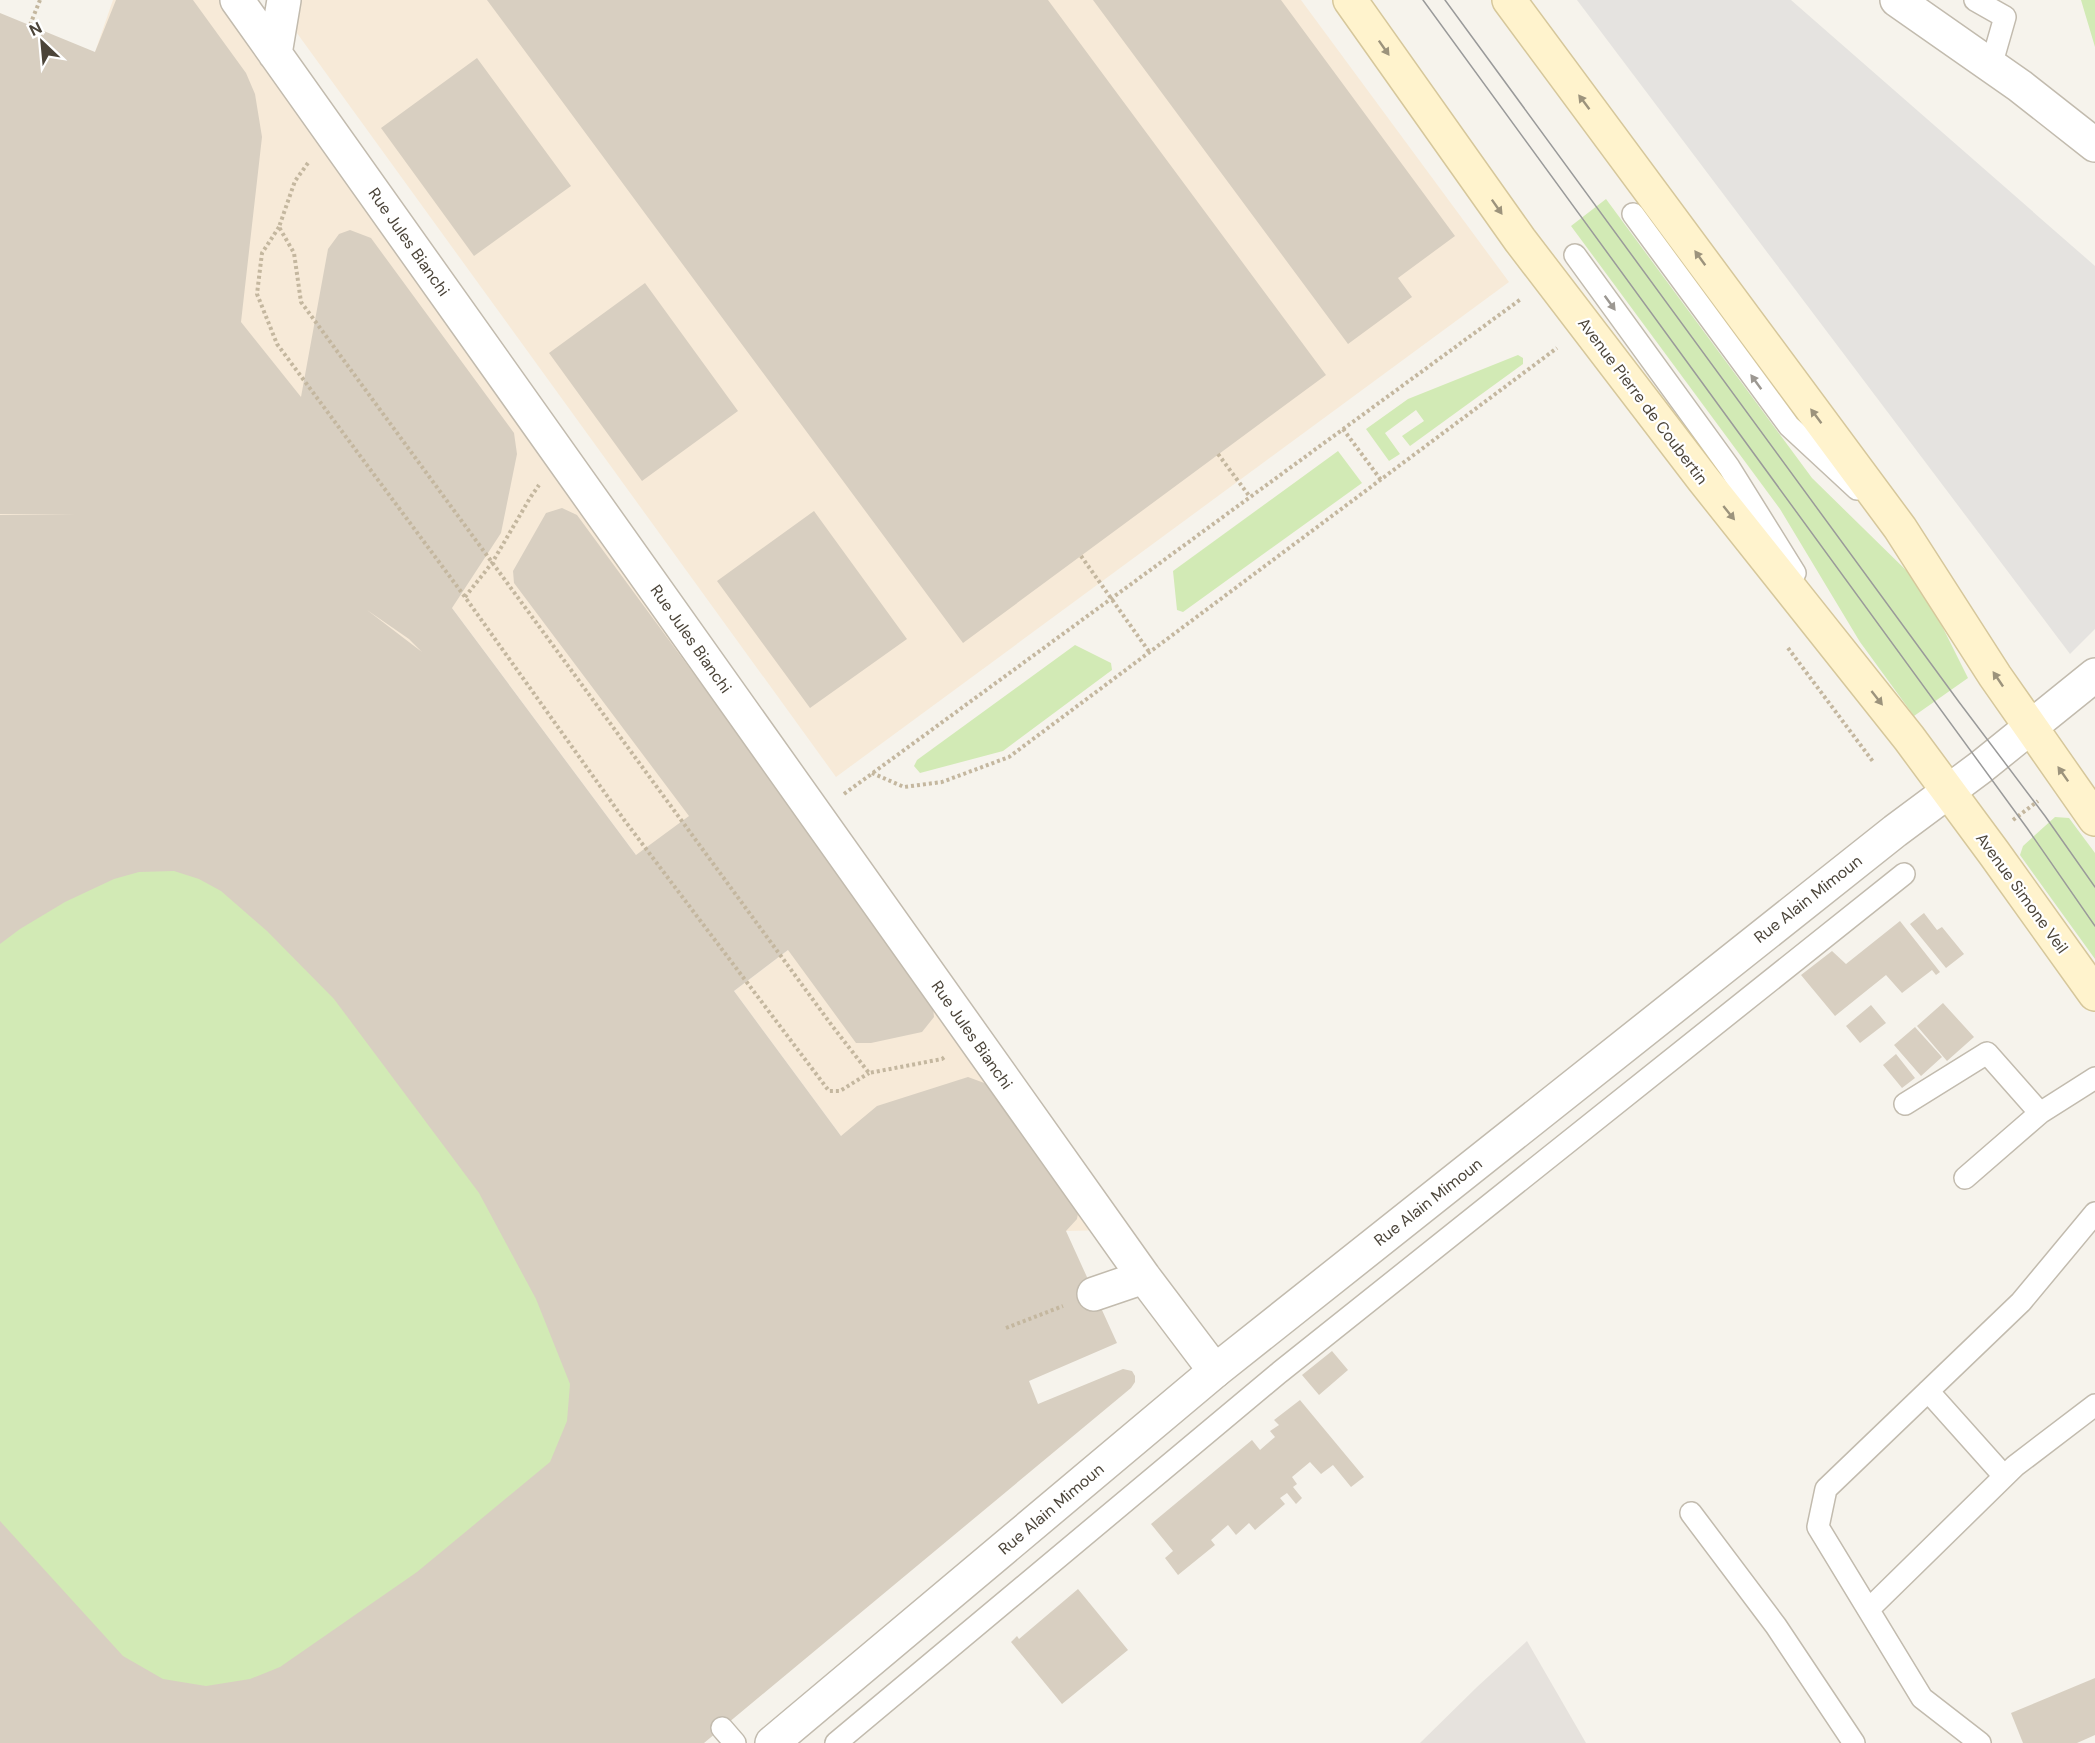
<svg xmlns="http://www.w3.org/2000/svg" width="2095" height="1743" font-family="'DM Sans',sans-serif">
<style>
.commercial{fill:#f7ead8}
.industrial{fill:#e6e2dd}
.green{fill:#d2eab5}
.parking{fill:#e5e3e0}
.building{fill:#d8cfc1;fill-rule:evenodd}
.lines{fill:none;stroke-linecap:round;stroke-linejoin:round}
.service-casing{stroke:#c2bbae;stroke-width:24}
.pedestrian-casing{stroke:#c2bbae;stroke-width:36}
.minor-casing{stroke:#c2bbae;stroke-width:36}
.tertiary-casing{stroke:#c2bbae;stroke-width:36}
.secondary-casing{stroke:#d6c79b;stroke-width:36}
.path{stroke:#c4b79f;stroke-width:4;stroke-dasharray:3 3;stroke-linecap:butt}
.service{stroke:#fff;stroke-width:21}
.pedestrian{stroke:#fff;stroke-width:33}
.minor{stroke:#fff;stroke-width:33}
.tertiary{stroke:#fff;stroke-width:33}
.secondary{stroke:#fff3cd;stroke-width:33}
.tram{stroke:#9a9a9a;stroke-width:1.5}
.oneway{fill:#9c937c}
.oneway2{fill:#9c9892}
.labels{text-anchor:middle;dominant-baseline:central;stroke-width:4.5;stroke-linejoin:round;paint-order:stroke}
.street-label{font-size:16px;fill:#4b4439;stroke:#fff}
</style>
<rect width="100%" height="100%" fill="#f6f3ec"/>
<path class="commercial" d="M113,0H237L1110,1230L1066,1231L841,1136L734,991L788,950L636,855L452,608L424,653L116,515H0V290L95,52Z
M273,0H1301L1509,282L836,777Z"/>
<path class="industrial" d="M1527,1641L1586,1743H1420L1477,1687Z"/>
<path class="green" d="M2081,0H2095V47Z
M1606,199L1812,478L1913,577L1927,596L1968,678L1914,716L1860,642L1780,509L1571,226Z
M1518,355L1523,358V364L1410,446L1402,436L1424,421L1416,410L1385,433L1400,454L1389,461L1366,429L1408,399Z
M1338,451L1362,483L1183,612L1177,610L1173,571Z
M1075,645L1111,663L1112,670L1003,751L920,773L914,766L917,760Z
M110,656L742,1561L0,1743V700Z
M2055,817L2069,818L2095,853V959L2020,855L2023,846Z"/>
<path class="parking" d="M1577,0H1791L2095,266V629L2070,654Z"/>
<path class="building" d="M116,0H193L246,73L255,94L262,137L241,322L301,397L328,249L339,234L350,230L371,238L514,433L517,454L501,533L452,608L636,855L689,816L514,583L513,571L546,513L562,508L577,515L932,998L934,1017L922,1032L871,1043H856L788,950L734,991L841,1136L877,1106L968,1077L987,1084L1080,1202L1077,1219L1066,1231L1117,1343L1029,1381L1038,1404L1123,1369L1132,1371L1135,1376V1382L1131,1388L704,1743H0V1521L123,1656L163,1679L206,1686L250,1679L280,1667L417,1572L550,1462L567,1421L570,1384L536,1299L479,1193L334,999L267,931L221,891L199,879L174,871L139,872L114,879L65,902L20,929L0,944V515L76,514H0V13L95,52ZM367,610L409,639L422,652Z
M487,0H1048L1326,375L963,643Z
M1093,0H1281L1455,236L1398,278L1412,297L1348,344Z
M477,58L571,186L474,256L381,128Z
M645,283L738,411L642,481L549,353Z
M814,511L907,639L810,708L717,581Z
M1924,913L1937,930L1942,927L1964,954L1946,968L1910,924Z
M1900,921L1940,972L1936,975L1932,970L1902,993L1886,975L1835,1016L1801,975L1832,951L1846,964Z
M1943,1003L1974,1037L1947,1061L1917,1026Z
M1871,1005L1886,1023L1860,1043L1846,1026Z
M1915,1027L1942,1057L1921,1076L1894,1045Z
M1896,1054L1915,1078L1902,1088L1883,1065Z
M1332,1351L1348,1370L1319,1395L1302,1375Z
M1300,1400L1364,1477L1351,1487L1333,1465L1321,1474L1310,1462L1292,1477L1297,1484L1293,1487L1302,1498L1296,1504L1287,1493L1280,1498L1285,1504L1255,1530L1249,1523L1236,1535L1228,1525L1211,1540L1215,1545L1178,1575L1165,1558L1173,1551L1151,1524L1252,1440L1260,1450L1275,1437L1270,1431L1279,1425L1274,1420Z
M1078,1589L1128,1650L1062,1704L1011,1642L1017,1636L1019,1639Z
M2095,1678V1735L2077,1743H2023L2011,1713Z"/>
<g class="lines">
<g class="service-casing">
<path id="service" d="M1975,0L2005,17L1991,66
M1633,214L1789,426L1857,489
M1575,255L1729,467L1795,573
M1905,1104L1987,1053L2040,1113
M1965,1178L2040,1113L2095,1078
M1928,1391L2004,1476
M1691,1513L1776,1626L1854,1743
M1869,1609L2015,1466L2095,1405
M722,1728L735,1743
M836,1743L1280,1372L1904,874
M1980,1743L1922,1698L1818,1527L1826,1489L2021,1302L2095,1213"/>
</g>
<g class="pedestrian-casing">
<path id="pedestrian" d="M237,0L1144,1277L1215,1371
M275,54L284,0
M1094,1294L1144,1277"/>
</g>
<g class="minor-casing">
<path id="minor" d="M772,1743L1215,1371L1895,831L1981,767L2095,675"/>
</g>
<g class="tertiary-casing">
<path id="tertiary" d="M1897,0L2020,86L2095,145"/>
</g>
<g class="secondary-casing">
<path id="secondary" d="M1350,0L1520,240L1703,479L1909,738L1994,853L2095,994
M1509,0L1900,528L1995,676L2095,819"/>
</g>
<path class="path" d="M30,25L40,0
M308,163L295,181L279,227L294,253L301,302L833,1027L869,1073L942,1059L946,1056
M279,227L262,253L257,294L277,344L465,597L625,821L829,1091H840L869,1073
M1343,429L1381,480
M1218,454L1250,497
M1081,556L1150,653
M465,597L492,563L530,498L539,485
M1788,648L1874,763
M872,773L904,787L942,782L1009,757L1557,348
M844,794L1521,299
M2013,820L2038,801
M1006,1328L1063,1306"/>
<use href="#service" class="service"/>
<use href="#pedestrian" class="pedestrian"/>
<use href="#minor" class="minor"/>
<use href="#tertiary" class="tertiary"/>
<use href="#secondary" class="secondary"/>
<path class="tram" d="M1423,0L2027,828L2095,926
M1445,0L1959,702L2045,816L2095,887"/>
</g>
<defs><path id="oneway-solid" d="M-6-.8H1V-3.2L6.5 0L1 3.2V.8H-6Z" transform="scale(1.5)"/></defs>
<g class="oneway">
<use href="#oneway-solid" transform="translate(1384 48) rotate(55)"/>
<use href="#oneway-solid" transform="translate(1584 102) rotate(-127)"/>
<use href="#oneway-solid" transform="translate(1497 207) rotate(55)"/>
<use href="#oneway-solid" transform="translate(1700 258) rotate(-126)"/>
<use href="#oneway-solid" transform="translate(1816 416) rotate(-127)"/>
<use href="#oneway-solid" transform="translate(1729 513) rotate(51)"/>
<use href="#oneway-solid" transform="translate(1998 679) rotate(-124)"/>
<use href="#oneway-solid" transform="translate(1877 698) rotate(52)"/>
<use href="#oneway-solid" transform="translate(2063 774) rotate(-125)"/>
</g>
<g class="oneway2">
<use href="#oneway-solid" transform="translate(1610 303) rotate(54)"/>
<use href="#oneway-solid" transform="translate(1756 382) rotate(-126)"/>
</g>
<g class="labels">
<g class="street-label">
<text transform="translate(409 242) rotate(55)">Rue Jules Bianchi</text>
<text transform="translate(1643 401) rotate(53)">Avenue Pierre de Coubertin</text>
<text transform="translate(691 639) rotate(55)">Rue Jules Bianchi</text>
<text transform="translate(2022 893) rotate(54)">Avenue Simone Veil</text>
<text transform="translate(1808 899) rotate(-38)">Rue Alain Mimoun</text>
<text transform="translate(972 1035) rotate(55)">Rue Jules Bianchi</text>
<text transform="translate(1428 1202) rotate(-38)">Rue Alain Mimoun</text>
<text transform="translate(1051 1509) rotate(-40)">Rue Alain Mimoun</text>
</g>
</g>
<g transform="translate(42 42) rotate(334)" stroke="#ffffff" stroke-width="4.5" paint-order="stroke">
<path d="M0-4.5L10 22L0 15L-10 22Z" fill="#4b4439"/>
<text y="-9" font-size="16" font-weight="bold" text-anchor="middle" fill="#4b4439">N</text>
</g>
</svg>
